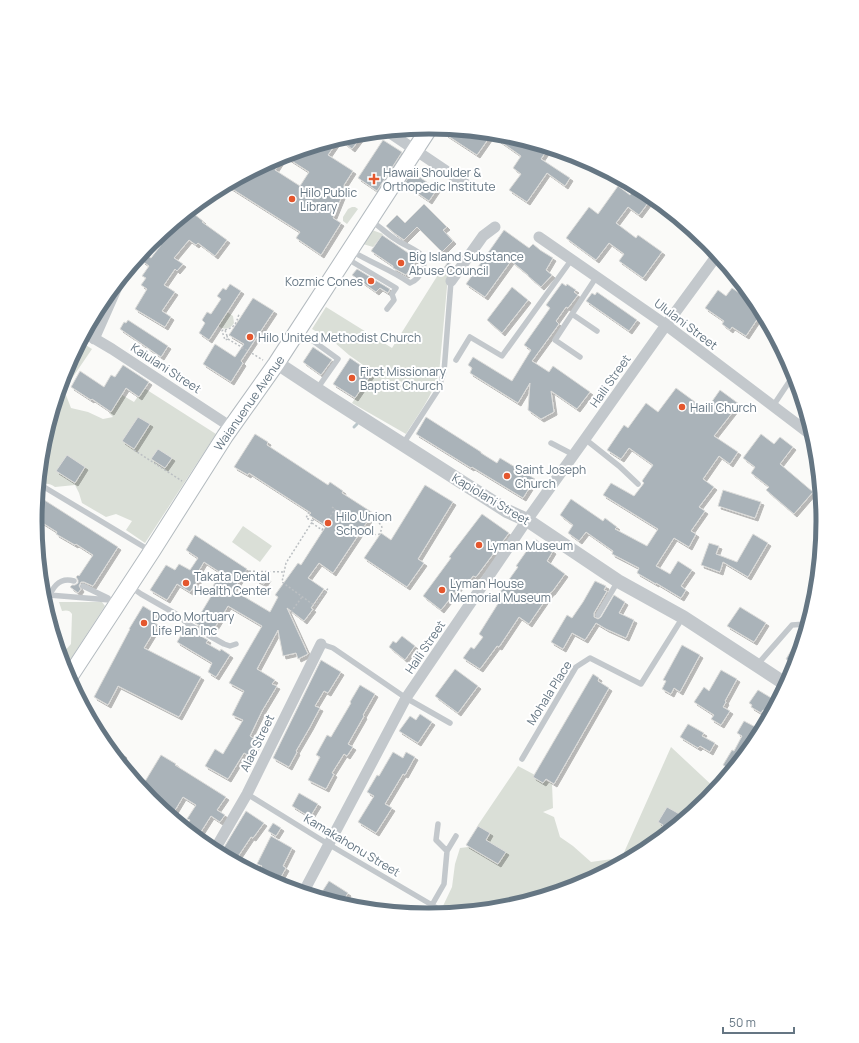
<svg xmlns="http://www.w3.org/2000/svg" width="859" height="1043" font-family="Manrope,sans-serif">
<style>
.green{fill:#dadfd7}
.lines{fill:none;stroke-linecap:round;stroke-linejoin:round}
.stream{stroke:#bbc7cb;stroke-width:3}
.building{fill:#aab3b9;stroke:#dcdcda;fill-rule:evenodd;filter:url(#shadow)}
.secondary-casing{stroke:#b3babf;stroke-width:18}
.path{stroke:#bbbfc2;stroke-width:1.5;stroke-dasharray:2 2;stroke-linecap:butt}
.service{stroke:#c3c8cc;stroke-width:5.5}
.minor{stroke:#c3c8cc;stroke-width:11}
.tertiary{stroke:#c3c8cc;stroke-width:14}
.secondary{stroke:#fff;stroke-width:16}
.poi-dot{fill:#e4572e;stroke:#fff;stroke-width:1.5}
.labels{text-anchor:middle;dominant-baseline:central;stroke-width:4;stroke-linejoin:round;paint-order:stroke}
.poi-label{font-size:12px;fill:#657683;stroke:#fff;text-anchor:start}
.street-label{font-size:12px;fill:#657683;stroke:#fff}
.rim{fill:none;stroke:#657683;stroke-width:5}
</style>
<defs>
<filter id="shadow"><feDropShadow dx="3" dy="3" stdDeviation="0" flood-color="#0004"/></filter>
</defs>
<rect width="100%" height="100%" fill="#fafaf8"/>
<path class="green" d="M352,207H355L358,209L347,224L343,221V217L348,209Z
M372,230L383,234L373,247L363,244Z
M441,270L448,276L439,374C432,396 418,415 406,434L352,403L373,372L349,355L334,342L312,329L326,307L392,348Z
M227,312L233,316L234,323C230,330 224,330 218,326Z
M81,342L92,349L64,390L71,408L88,412L103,419L113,417L109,413L122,395L134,402L144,388L216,434L145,543L126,530L132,521L116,514L106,517L82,503L79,493L75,485L55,487C49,483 45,483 39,486L43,444L65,370Z
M243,526L272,546L260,562L232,542Z
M59,602H102L105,606L66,666L63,665L60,656L71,644L72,614C70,610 66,610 62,611Z
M671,747L717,790L708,801L648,850L580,886L506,908L454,914L443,906L452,887L455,864L460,848L468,847L478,825L518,766L552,784L553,808L543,812L554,817L560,837L573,846L591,862L612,859L622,857Z"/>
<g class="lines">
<path class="stream" d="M354,427L357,424"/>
</g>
<path class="building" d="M448,129L462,130L471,136L474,131L507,135L540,145L547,150L541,159L570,178L565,186L547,173L527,202L509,190L521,174L513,168L521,156L491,135L477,155L445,134Z
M364,133L352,149L339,139L328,155L353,171L344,185V191L333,218L341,223L321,255L296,238L300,232L226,185L279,157L353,135ZM284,156L309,172L300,186L275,170Z
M383,140L402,152L377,191L358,178Z
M412,172L437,189L429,201L404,184Z
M618,186L630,195L632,192L648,203L639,215L628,207L616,223L636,238L638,235L662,252L643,278L619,261L624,254L609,243L596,260L566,238L589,207L598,214Z
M424,204L447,227L443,230L453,241L442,252L417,227L404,240L394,233L386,226L397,215L405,223Z
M190,211L203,221L202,222L227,240L215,256L198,243L196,245L189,240L174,258L183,264L177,271L175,269L164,285L175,292L162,311L171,317L165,327L135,309L147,289L141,285L146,278L142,276L149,266L142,261L146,255L151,258L161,245L159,244L172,227L170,226Z
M504,230L529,248L533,244L540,250L553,258L546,270L552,275L541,287L528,276V275L511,261L485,297L466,284Z
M382,235L417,259L406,275L393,268V266L371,251Z
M448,262L453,266L448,273L443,269Z
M357,269L390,289L388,293L380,288L376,292L352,275Z
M562,283L566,286L567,284L576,290L574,292L578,295L568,308L566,307L556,321L559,324L532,361L549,372L553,366L590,392L577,409L551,391L554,412L541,419L528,410L530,383L518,403L470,373L472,368L468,365L473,357L512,381L531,350L524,345L550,308L546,305Z
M230,284L241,291L209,340L199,333L205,323L202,320L207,312L211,314L221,299L217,296L223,288L226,290Z
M512,287L528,300L502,333L487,320Z
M732,288L761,308L771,327L758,318L746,336L732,327L730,330L722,324L724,321L705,308L718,290L726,296Z
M597,292L637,320L629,331L586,301L592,293L595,295Z
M253,298L274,311L241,361L243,363L231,382L203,364L215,344L235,357L244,344L229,335Z
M128,320L168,346L161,357L120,329L124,322L126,323Z
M313,347L332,360L321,375L303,362Z
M350,358L372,373L355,398L333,384Z
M123,365L149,382L139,397L126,388L111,412L92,399L91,400L71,387L80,371L104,387L111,375L115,377Z
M676,388L706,410L720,390L739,404L714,436L738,452L730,464L719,456L703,479L714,487L699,507L705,511L691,531L696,534L689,547L674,538L656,566L670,574L678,561L692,570L681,586L686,590L681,598L656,583V584L637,573L639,568L612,554L613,551L586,532L579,541L568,533L573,525L560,515L571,499L603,521L605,518L617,527L615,529L647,546L658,529L603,495L611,483L634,496L644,483L642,481L653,465L629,448L621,459L607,450L624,425L628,428L646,403L658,412Z
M138,417L150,424L134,449L122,441Z
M426,417L481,452V453L497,463L500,458L535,479L523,498L472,467L471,468L416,434Z
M255,434L268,442L267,445L328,485L330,482L343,491L342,493L373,513L333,573L319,563L308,578L324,589L311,608L313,609L304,621L287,608L308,654L298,659L296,653L283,656L278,630L257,669L275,680L272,684L277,686L262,711L250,736L259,742L250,756L244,753L228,779L205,766L215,749L223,754L243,720L232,715L244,691L229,683L262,626L228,606L212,632L195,623L213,593L210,591L221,573L204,562L195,577L199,579L190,592L177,584L167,600L150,590L166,565L175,570L179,564L190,570L198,558L186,550L195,535L247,569L233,590L270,612L278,597L275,595L298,563L301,565L326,526L309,515L311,513L249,473L248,475L234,467Z
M761,434L774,444L780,437L793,447L780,464L813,492L794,514L766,490L769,487L751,473L755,467L743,458Z
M158,449L172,458L165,468L151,459Z
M67,455L85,467L75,483L56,471Z
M425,485L453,502L418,559L424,563L407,587L364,558L381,533L391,540Z
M723,490L761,502L755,518L718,506Z
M38,496L118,547L93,586L84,582H81L79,586L81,589L78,593L70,587L72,585H75L78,583V580L76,577L78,575L79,576L93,555L76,544L75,545L56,534L57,532L41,522L36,530L35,521Z
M482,514L509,533L476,577L473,576L468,583L464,581L441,610L423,596L451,558L449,557Z
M753,534L768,543L748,577L723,562L720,572L701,565L709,543L719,546L716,554L737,562Z
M535,539L553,551L547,561L565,574L552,592H551L529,624L519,617L499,647L497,646L480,669L463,658L471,647L474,649L483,637L479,634L499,602L495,599L518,567L516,566Z
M260,573L268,578L264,584L256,580Z
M595,581L606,586L604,590L607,591L594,613V617L598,619L601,617L614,595L625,602L619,613L634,620L626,638L606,629L596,623L585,640L572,633L563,649L551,642L567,615L572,618L583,602Z
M143,606L156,614L152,621L158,625L144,648L201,677L179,717L118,686L108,705L94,697L130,629H129Z
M740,607L766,623L754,642L727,626Z
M184,630L189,632L190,630L208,640L206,643L220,651L221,649L230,655L216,677L208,672L212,663L177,642Z
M402,636L415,646L405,660L389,647L393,641L396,643Z
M795,644L801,648L796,665L786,659Z
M682,645L700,655L680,692L674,688L671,694L662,689L666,681L663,680Z
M321,660L341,672L328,693L324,691L315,706L320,708L310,727L296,751L297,752L289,767L273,758Z
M455,669L478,686L458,713L435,696Z
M721,670L737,679L725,701L726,702L723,707L730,711L721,725L711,719L714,715L694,702L704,687L709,691Z
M593,674L599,678L598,681L609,688L554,784L546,779L543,783L533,777Z
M360,685L375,694L363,715L364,716L348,744L353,747L347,756L344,754L332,773L334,774L326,789L308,780L320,757L316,755L327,735L331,737L351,703L350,702Z
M758,690L773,699L770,703L774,706L769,713L763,710L761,713L751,707L752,705L749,703Z
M420,714L432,722L418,743L399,731L410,716L416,720Z
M744,721L763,731L757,742L752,739L743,756L744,757L733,771L723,765L732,750L734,751L742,736L737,733Z
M688,724L704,733L702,736L715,743L710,752L700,746L698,748L680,737Z
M106,741L124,755L119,762L104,743Z
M393,752L403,758L406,752L415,757L405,775L403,774L385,804L392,808L376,833L358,822L374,796L367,792L377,775L379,776Z
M161,755L176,764L175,765L226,797L217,810L225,815L220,822L211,816L197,838L185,829L190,820L187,819L196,805L183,797L171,817L150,800L141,788Z
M299,793L318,804L310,817L292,806Z
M667,807L683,816L678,826L667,834L660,830L663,825L658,822Z
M246,811L264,823L253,838L251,837L237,858L223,849Z
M273,823L281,828L276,836L268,831Z
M478,826L490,833L486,840L506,852L498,864L466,845Z
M271,836L292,848L283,866L286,868L281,877L275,874L272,880L258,873L262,866L257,864Z
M329,881L348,893L343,901L339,898L336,903L318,898Z"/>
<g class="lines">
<g class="secondary-casing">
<path id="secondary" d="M68,679L152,551L225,436L276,364L430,127"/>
</g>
<path class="path" d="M225,330C235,327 236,324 239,314
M227,336L225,330H223L222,331L225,340L228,339L227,336L230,335
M228,339L263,360
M134,450L182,481
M332,507L336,510
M309,512L306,518L313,521
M314,519L286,563L282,582L315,606L329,587
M372,519C382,525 385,525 378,536
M312,523L322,530L335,509
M364,527L377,536
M245,571L284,572
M291,612L302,597"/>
<path class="service" d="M352,251C371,263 392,270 410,283C420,279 430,262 419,253C413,248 402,244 395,239C386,233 379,226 370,220
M346,258L396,288L392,294L394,300L387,309
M597,276L572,314L597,331
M739,280L737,284L748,291
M572,314L555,340L580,357
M298,330L338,359L317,389
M456,360L470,337L502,356L572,259
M773,406L795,373
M585,439L619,466L638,484
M551,443L574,455
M403,444L438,390L444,372L451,281
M44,487L144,547L151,551
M83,586L108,598
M131,587L141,594L176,614L188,624L224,644L230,646L236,644
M49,595L110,600
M45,605C51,592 56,576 74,581
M598,615L618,581
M321,644L333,648L406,698L450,723
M757,665L792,625L806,624L808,626
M522,759L576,667L590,658L641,684L683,617
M247,794L328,844L432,905L445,914
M438,824L436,840L447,851
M432,905L444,884L447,851L456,836"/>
<path class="minor" d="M387,131L470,187
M539,237L666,325L814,437
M451,281L483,236L495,227
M85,333L112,349L231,427
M94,339L121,278
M214,851L247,794L321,644
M303,893L406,698L527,520L585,439L666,325L718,254"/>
<path class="tertiary" d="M277,363L327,396L507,511L527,520L618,581L683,617L787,685"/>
<use href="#secondary" class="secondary"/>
</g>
<g class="poi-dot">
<path d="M372 173h4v4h4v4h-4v4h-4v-4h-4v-4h4z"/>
<circle cx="292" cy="199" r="4"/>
<circle cx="401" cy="263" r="4"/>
<circle cx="371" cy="281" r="4"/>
<circle cx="250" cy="337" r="4"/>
<circle cx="352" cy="378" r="4"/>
<circle cx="682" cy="407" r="4"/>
<circle cx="507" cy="476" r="4"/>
<circle cx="328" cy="523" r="4"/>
<circle cx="479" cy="545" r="4"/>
<circle cx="186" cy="583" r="4"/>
<circle cx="442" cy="590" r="4"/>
<circle cx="144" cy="623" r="4"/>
</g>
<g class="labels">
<g class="poi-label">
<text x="383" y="172">Hawaii Shoulder &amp;<tspan x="383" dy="14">Orthopedic Institute</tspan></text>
<text x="300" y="192">Hilo Public<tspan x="300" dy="14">Library</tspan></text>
<text x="409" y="256">Big Island Substance<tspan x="409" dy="14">Abuse Council</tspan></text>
<text x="363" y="281" text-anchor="end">Kozmic Cones</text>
<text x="258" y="337">Hilo United Methodist Church</text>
<text x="360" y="371">First Missionary<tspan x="360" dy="14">Baptist Church</tspan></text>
<text x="690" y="407">Haili Church</text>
<text x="515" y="469">Saint Joseph<tspan x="515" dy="14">Church</tspan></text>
<text x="336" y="516">Hilo Union<tspan x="336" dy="14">School</tspan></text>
<text x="487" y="545">Lyman Museum</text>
<text x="194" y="576">Takata Dental<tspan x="194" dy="14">Health Center</tspan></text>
<text x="450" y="583">Lyman House<tspan x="450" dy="14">Memorial Museum</tspan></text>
<text x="152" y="616">Dodo Mortuary<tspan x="152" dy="14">Life Plan Inc</tspan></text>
</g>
<g class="street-label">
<text transform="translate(686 324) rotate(37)">Ululani Street</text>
<text transform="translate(166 368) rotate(33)">Kaiulani Street</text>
<text transform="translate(610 381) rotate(-55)">Haili Street</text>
<text transform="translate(249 403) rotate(-55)">Waianuenue Avenue</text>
<text transform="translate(491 499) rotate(31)">Kapiolani Street</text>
<text transform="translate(425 647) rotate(-56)">Haili Street</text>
<text transform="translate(549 693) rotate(-58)">Mohala Place</text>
<text transform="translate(257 743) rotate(-64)">Alae Street</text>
<text transform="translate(352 845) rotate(31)">Kamakahonu Street</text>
</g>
</g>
<path d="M0 0H859V1043H0ZM42 521a387 387 0 1 1 774 0a387 387 0 1 1-774 0Z" fill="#fff" fill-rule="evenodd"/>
<path class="rim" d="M42 521a387 387 0 1 1 774 0a387 387 0 1 1-774 0Z"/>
<path d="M723 1027v6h71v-6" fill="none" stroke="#657683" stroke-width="2"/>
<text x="729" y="1027" font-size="12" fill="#657683" stroke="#ffffff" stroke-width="3" paint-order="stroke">50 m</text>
</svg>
